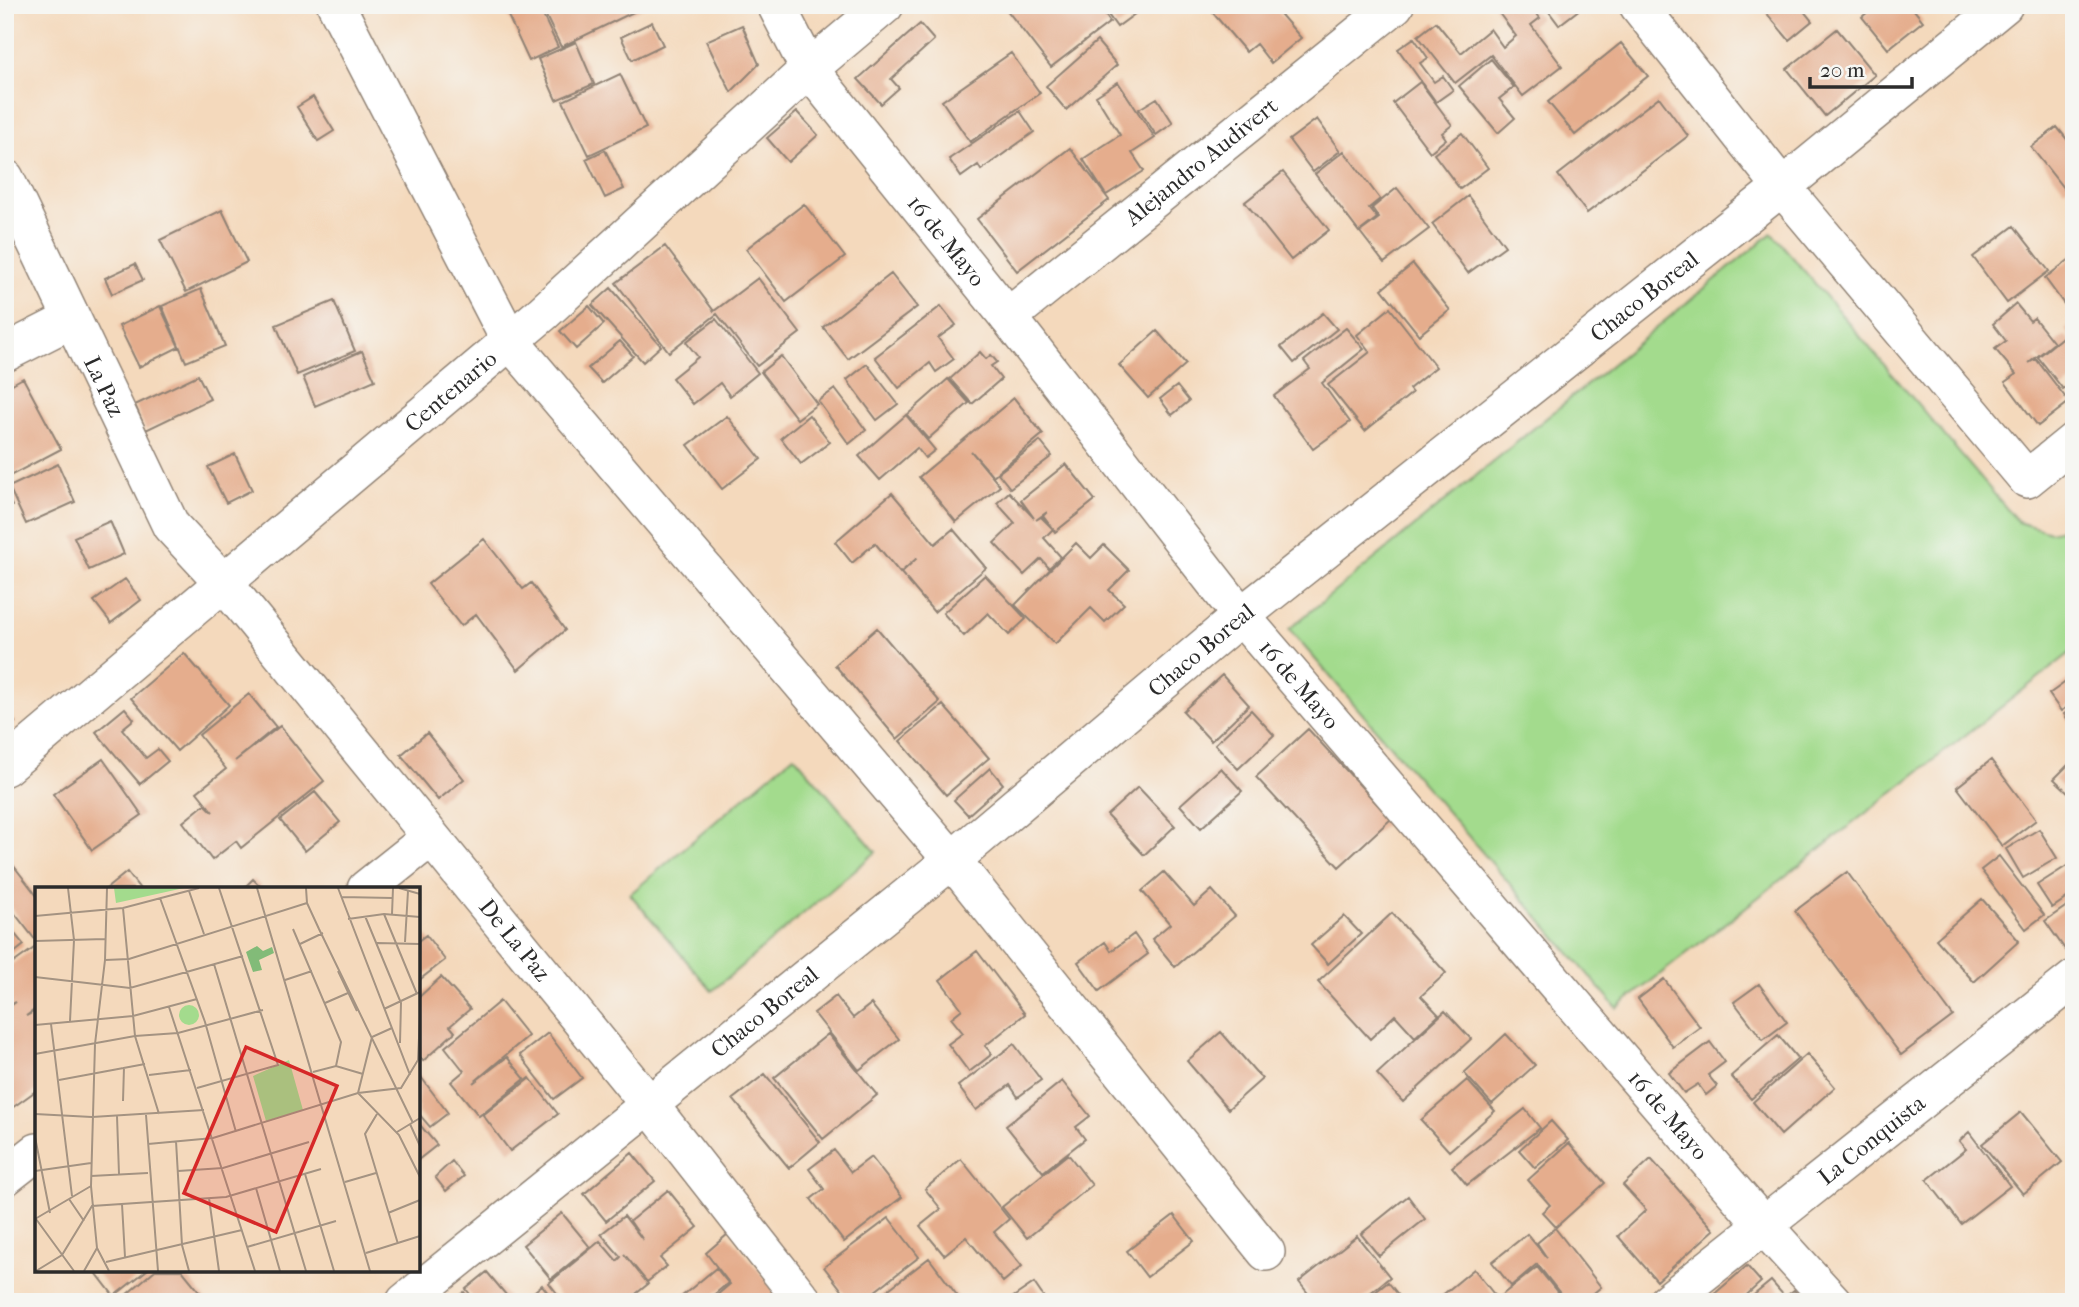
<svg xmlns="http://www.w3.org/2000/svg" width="2079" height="1307" font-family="'IM FELL French Canon',serif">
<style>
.green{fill:#a3db8d;stroke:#67835c;stroke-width:2}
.building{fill:#e5ad8d}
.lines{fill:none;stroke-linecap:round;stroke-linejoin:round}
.minor-casing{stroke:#908274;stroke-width:40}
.minor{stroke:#fff;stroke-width:37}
.labels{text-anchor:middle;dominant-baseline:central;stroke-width:5;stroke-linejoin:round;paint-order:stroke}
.street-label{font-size:23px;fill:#2b2b2b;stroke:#f6f6f2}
.inset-road{fill:none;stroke:#a49382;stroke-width:2}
.view{fill:#d62828;fill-opacity:0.15;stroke:#d62828;stroke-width:3.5}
.inset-edge{fill:none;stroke:#2b2b2b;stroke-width:3.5}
</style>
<rect width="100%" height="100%" fill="#f6f6f2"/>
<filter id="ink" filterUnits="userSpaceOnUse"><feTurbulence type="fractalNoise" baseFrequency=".0143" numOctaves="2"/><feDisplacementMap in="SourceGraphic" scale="14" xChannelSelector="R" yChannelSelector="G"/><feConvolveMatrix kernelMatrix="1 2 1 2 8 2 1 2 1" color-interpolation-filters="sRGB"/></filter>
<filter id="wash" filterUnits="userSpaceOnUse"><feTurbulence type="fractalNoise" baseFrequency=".00686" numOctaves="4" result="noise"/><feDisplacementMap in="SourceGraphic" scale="28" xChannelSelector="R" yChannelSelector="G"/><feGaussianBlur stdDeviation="1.57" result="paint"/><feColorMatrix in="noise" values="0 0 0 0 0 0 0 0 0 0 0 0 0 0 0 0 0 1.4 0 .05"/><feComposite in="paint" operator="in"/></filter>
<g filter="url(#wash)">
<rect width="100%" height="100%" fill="#f4d9bc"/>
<path class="green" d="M1772,233L2018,522L2050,532L2074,526V650L1617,1008L1289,629Z
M794,755L876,852L712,991L630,894Z"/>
<g id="blocks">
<path class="building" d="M503,5H538L558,47L529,61Z
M563,5H648L561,47L545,14Z
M1003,5H1098L1110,22L1051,67Z
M1101,5H1147L1117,27Z
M1222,5H1279L1275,8L1301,38L1271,63L1256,44L1246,52L1213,13Z
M1493,5H1530L1540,18L1531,25L1562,66L1523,96L1491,55L1455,83L1418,36L1436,22L1461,53L1490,29L1503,47L1516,36Z
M1544,5H1585L1559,25Z
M1768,5H1799L1812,21L1789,40L1763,9Z
M1876,5H1910L1923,21L1888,49L1862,17Z
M652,22L663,45L632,60L621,37Z
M920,24L934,40L891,79L899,88L881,104L858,79Z
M742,25L759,64L731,92L706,41Z
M1837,29L1875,75L1825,116L1787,69Z
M1414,38L1428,58L1420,63L1434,82L1443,76L1453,90L1436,102L1398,49Z
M1097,41L1117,65L1066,110L1046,86Z
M576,42L594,84L556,100L538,59Z
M1621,43L1648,76L1575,135L1548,102Z
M1011,53L1040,93L970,142L942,101Z
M1491,59L1514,87L1499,99L1515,118L1498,133L1459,86Z
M620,74L646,128L589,155L563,101Z
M1118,82L1155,138L1132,153L1144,171L1106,195L1083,159L1120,135L1096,96Z
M1420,82L1452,125L1442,133L1446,139L1430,152L1393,103Z
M313,97L334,131L318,141L297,107Z
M1659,97L1688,136L1587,213L1558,175Z
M1157,98L1173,123L1156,135L1139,109Z
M1020,111L1034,132L981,170L978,165L961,177L949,159Z
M797,112L818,135L788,162L767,138Z
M1317,119L1340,151L1313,172L1289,140Z
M2057,127L2074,148V181L2064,189L2031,147Z
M1462,133L1488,168L1460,189L1434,154Z
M1070,148L1109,200L1017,271L977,219Z
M605,150L624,189L605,198L586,159Z
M1344,151L1380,199L1369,208L1377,218L1359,232L1315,174Z
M1283,172L1329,230L1291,260L1245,202Z
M1397,188L1429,229L1384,263L1360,232L1379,218L1372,208Z
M1468,196L1505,246L1468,273L1432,224Z
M804,204L845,257L786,302L746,249Z
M222,210L247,262L186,292L160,240Z
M2014,226L2049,271L2007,303L1973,257Z
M665,246L714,311L758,278L800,333L757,366L717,314L669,352L616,283Z
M2074,256V297L2064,304L2045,278Z
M135,264L143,280L112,294L105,278Z
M1413,264L1450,310L1419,335L1382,289Z
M891,274L917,307L848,359L823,327Z
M611,288L661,346L643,362L592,305Z
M201,289L225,346L186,362L162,306Z
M334,301L355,351L297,375L276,325Z
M2016,304L2030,321L2034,318L2054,343L2029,363L2036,359L2069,402L2038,426L2005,382L2016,374L1995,349L2006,341L1993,324Z
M160,306L179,347L139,367L119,326Z
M589,306L604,324L576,349L560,331Z
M941,306L956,325L938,338L954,359L936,372L930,363L899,388L875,357Z
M1390,308L1436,367L1409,389L1412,393L1365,431L1328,385L1370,352L1357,335Z
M1323,313L1337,329L1294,363L1281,347Z
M716,319L758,373L730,396L720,383L693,404L672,378L698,357L686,342Z
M2074,323V341L2065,330Z
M1346,328L1364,349L1322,383L1350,422L1313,449L1274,396L1310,369L1304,361Z
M1157,331L1186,364L1148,398L1119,365Z
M2065,335L2074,345V380L2063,389L2038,357Z
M620,341L633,356L602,383L588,368Z
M362,351L375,380L315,406L303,377Z
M980,352L986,359L991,355L997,362L991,366L1001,379L972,404L950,379Z
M781,356L817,404L797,419L761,372Z
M867,364L898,404L877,420L847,380Z
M198,375L210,399L146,430L135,405Z
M23,378L61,449L8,477L5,472V388Z
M948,379L969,403L928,439L907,415Z
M1177,386L1189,401L1172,415L1160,399Z
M835,389L866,430L849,444L818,401Z
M1014,398L1043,434L993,476L971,451L1000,486L956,522L919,477Z
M809,415L830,442L801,464L781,438Z
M906,415L935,450L925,458L917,448L880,480L859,456Z
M727,416L761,459L722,489L688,445Z
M1040,441L1052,456L1010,488L998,473Z
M235,454L252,490L226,503L208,467Z
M58,464L75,502L26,524L9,487Z
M1066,464L1095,500L1055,532L1043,516L1047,512L1036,520L1041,517L1053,529L1044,538L1061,557L1049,568L1041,559L1024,575L994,543L1015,523L997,503L1009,492L1034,518L1021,500Z
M5,490L12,506L5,509Z
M892,493L935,544L953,529L986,568L934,612L901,573L917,558L900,573L875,543L852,563L835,542Z
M110,521L124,554L89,570L74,537Z
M484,539L523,589L531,583L565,630L518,670L476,614L461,626L428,584Z
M1076,543L1091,558L1104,545L1129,570L1109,590L1124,604L1105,622L1091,608L1055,644L1015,605Z
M985,575L1026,619L1009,635L988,613L964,636L943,613Z
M125,579L141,600L111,623L94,601Z
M877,628L940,702L897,739L835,665Z
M184,653L229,705L177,751L131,698Z
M1222,675L1249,705L1211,741L1183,711Z
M2074,676V702L2061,711L2049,694Z
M249,694L276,727L235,761L280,726L324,781L241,848L236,841L212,860L183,822L205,804L213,812L197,792L226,769L199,735Z
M943,705L989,758L946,795L900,741Z
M125,708L134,719L122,729L146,758L158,749L168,761L140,784L96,732Z
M2074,708V729L2064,714Z
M5,709L15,722L5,730Z
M1251,710L1274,735L1238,769L1215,744Z
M1308,729L1391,819L1339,867L1256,777Z
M427,733L464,779L438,800L401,755Z
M103,759L142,815L92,850L53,794Z
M2074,759V798L2054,779Z
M1991,760L2036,820L2002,846L1957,787Z
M990,768L1003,784L968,815L954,800Z
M1221,768L1242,791L1201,828L1180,805Z
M1138,787L1175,826L1144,855L1107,815Z
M315,792L340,822L305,851L280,820Z
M2039,829L2057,858L2023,878L2006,849Z
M1999,856L2044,915L2026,929L1981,870Z
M10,861L37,896V942L5,901V865Z
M2073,862L2074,893L2052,908L2037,885Z
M127,872L140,889H106Z
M1164,872L1194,906L1212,890L1235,916L1175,967L1152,939L1170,924L1142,891Z
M1847,872L1953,1016L1901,1055L1795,911Z
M253,879L263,889H243Z
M1982,899L2019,941L1974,982L1936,939Z
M2074,901V947L2067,952L2045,921Z
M1392,913L1446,973L1421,996L1439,1015L1415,1037L1395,1015L1370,1039L1318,982Z
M1344,916L1361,934L1328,964L1311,945Z
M5,922L24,945L5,960Z
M1134,934L1148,954L1099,991L1078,962L1105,942L1111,951Z
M426,935L445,960L418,981V941Z
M37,946V1008L26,1016L37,1010V1090L12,1108L5,1099V1010L16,1002L5,1008V969Z
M977,951L1025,1014L985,1046L992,1054L969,1072L948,1044L963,1033L951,1018L962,1009L940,980Z
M441,977L470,1009L450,1026L455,1032L423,1061L418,1055V998Z
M1664,979L1700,1027L1673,1047L1638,999Z
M1759,984L1787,1022L1763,1040L1734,1002Z
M836,996L853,1018L871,1004L899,1039L859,1070L814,1013Z
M500,1001L528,1036L473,1083L507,1057L525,1079L479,1116L451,1082L464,1071L445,1047Z
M1445,1011L1471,1039L1403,1102L1377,1074Z
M1221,1032L1262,1079L1228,1109L1187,1061Z
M548,1033L582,1078L554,1099L520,1055Z
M828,1034L877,1095L823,1139L774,1078Z
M1506,1034L1535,1065L1492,1104L1464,1073Z
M1778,1035L1798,1059L1751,1099L1731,1076Z
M1710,1042L1725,1062L1708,1075L1717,1086L1706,1095L1698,1084L1684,1093L1669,1073Z
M1014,1044L1041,1080L1018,1097L1010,1085L976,1110L958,1086Z
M1807,1054L1835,1087L1781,1135L1753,1102Z
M418,1073L448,1113L430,1127L418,1113Z
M765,1074L820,1142L789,1168L733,1099Z
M530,1078L558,1114L510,1151L483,1115Z
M1467,1080L1495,1111L1449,1151L1421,1120Z
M1062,1081L1090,1116L1076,1127L1085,1139L1043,1172L1006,1126Z
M1525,1109L1540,1128L1467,1185L1452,1167Z
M2021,1112L2062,1162L2023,1194L1982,1144Z
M1551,1121L1568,1140L1535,1168L1519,1150Z
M420,1125L437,1145L418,1160V1126Z
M1969,1132L2010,1186L1961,1224L1927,1180L1966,1149L1959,1141Z
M1569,1143L1605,1183L1556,1227L1542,1212L1550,1205L1528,1180Z
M834,1150L851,1172L871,1157L902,1197L844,1242L811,1199L824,1189L809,1169Z
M632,1153L655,1181L606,1221L584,1194Z
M1068,1154L1092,1185L1027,1238L1002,1207Z
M961,1159L1009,1219L994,1232L1022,1266L1003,1282L966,1237L944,1255L920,1226L941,1209L925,1189Z
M1651,1159L1714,1230L1657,1281L1618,1236L1646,1210L1623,1185Z
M452,1161L464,1176L446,1191L435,1177Z
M668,1190L698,1227L660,1258L667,1266L647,1282L624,1254L648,1284L626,1302H564L549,1283L600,1241L617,1261L621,1257L601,1234L624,1216L643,1240L630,1221Z
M1408,1196L1425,1219L1379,1256L1361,1234Z
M562,1213L590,1247L551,1279L523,1245Z
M1174,1215L1194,1241L1147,1277L1127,1251Z
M889,1218L919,1257L861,1302H851L824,1267Z
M1555,1228L1601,1287L1583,1302H1567L1537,1264L1511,1286L1492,1262L1527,1234L1547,1258L1537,1243Z
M728,1234L784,1302H709L730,1284L706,1253Z
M1357,1236L1390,1277L1359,1302H1315L1299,1282Z
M929,1258L962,1302H872Z
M1747,1266L1761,1282L1739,1302H1705Z
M1537,1267L1565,1302H1507L1502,1295Z
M716,1268L728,1283L705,1302H675Z
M1474,1269L1500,1302H1434Z
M94,1270H147L114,1296Z
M155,1270H182L208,1302H118Z
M487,1272L512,1302H476L466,1289Z
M1771,1281L1785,1297L1794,1290L1803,1302H1752L1749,1299Z
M1388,1282L1404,1302H1363Z
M1034,1283L1047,1302H1006Z
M542,1285L555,1302H522Z
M464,1292L472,1302H453Z"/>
</g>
</g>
<g filter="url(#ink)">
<use href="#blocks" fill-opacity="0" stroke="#908274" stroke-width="2"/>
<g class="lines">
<g class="minor-casing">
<g id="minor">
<path d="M336,5L510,341L952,860L1266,1252"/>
<path id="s1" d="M776,5L809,69L1008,317L1241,616L1762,1224L1833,1302"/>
<path d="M1638,5L1782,187L2027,479L2074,441"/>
<path id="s2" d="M5,178L171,526L223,582L648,1103L804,1302"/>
<path id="s3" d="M1008,317L1395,5"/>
<path d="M5,353L70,320"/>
<path id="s4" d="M5,767L543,313L809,69L885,5"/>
<path d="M366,889L430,838"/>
<path d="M5,1177L37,1152"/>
<path id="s5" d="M405,1302L952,860L1241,616L1782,187L2004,5"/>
<path id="s6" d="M1667,1302L2074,979"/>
</g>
</g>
<use href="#minor" class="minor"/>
</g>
</g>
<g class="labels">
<g class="street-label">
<text stroke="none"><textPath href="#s3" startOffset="248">Alejandro Audivert</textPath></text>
<text stroke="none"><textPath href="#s1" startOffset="292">16 de Mayo</textPath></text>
<text stroke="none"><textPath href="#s5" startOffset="1596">Chaco Boreal</textPath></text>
<text stroke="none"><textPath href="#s2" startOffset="231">La Paz</textPath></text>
<text stroke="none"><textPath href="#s4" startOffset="583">Centenario</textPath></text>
<text stroke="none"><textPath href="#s5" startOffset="1029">Chaco Boreal</textPath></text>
<text stroke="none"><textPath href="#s1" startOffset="859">16 de Mayo</textPath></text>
<text stroke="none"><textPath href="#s2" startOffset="924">De La Paz</textPath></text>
<text stroke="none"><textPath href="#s5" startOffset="462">Chaco Boreal</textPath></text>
<text stroke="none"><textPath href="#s1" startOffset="1426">16 de Mayo</textPath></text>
<text stroke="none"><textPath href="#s6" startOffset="261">La Conquista</textPath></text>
</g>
</g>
<g transform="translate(35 887)">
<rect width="385" height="385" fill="#f4d9bc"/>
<path d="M79,1H149L81,16ZM144 128a10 10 0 1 1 20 0a10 10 0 1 1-20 0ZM254,173L268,223L231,234L218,189Z" fill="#a3db8d"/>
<path d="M222,59L228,64L237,60L239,66L224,73L227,83L218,85L211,65Z" fill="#82bb78"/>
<path class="inset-road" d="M33,1L39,53L35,134M72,1L70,73L60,157L56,299L62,361L74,384M222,1L335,384M271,1L272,16L284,42M303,1L375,188M364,1L385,7M154,4L169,47M306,10L358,11M125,11L170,135L201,245M88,21L100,149L124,227M349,27L382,107M357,27L358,1M0,29L88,21L164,1M330,29L366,116L365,156M313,32L349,27L385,30M258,42L306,155L301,179M284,42L378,236M0,54L70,52M370,55L373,4M342,56L385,57M265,57L288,46M70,73L94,72L272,16M179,77L271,384M303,84L322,124M0,90L95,101L208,69M250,93L277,84M290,116L313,106M134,120L220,384M349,122L385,105M16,137L37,309M0,138L98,129L162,112M357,141L337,150L323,206L364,248L385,290M0,167L100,149L143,146L228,123M278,185L301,179L328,187M114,188L156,183M24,193L110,177M162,201L243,178L184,1M88,214L89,180M0,227L57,230L169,223M342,227L330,247L363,357M111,228L123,384M82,229L84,287M375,237L385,259M362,245L385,231M0,250L15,326M141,254L147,358L154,384M113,257L178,251L323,206L366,201L383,173L385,129M0,284L56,276M143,284L188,281L274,255M270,287L299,384M56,289L113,286M310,295L341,286M221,301L245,384M174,311L184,384M34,312L49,334M87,317L90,370M353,326L385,313M0,332L56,299M1,332L39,384M212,360L301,334M331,366L385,349M71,375L207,343M1,384L27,368L57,319L191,310L286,282M49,384L62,361"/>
<path class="view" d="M211,160L302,199L241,345L149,306Z"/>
<rect width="385" height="385" class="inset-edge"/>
</g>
<rect width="2079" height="1307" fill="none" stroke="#f6f6f2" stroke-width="28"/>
<path d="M1810 77v10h102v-10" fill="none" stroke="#2b2b2b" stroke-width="3.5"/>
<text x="1820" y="77" font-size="21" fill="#2b2b2b" stroke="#f6f6f2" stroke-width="5" paint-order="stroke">20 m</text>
</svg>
